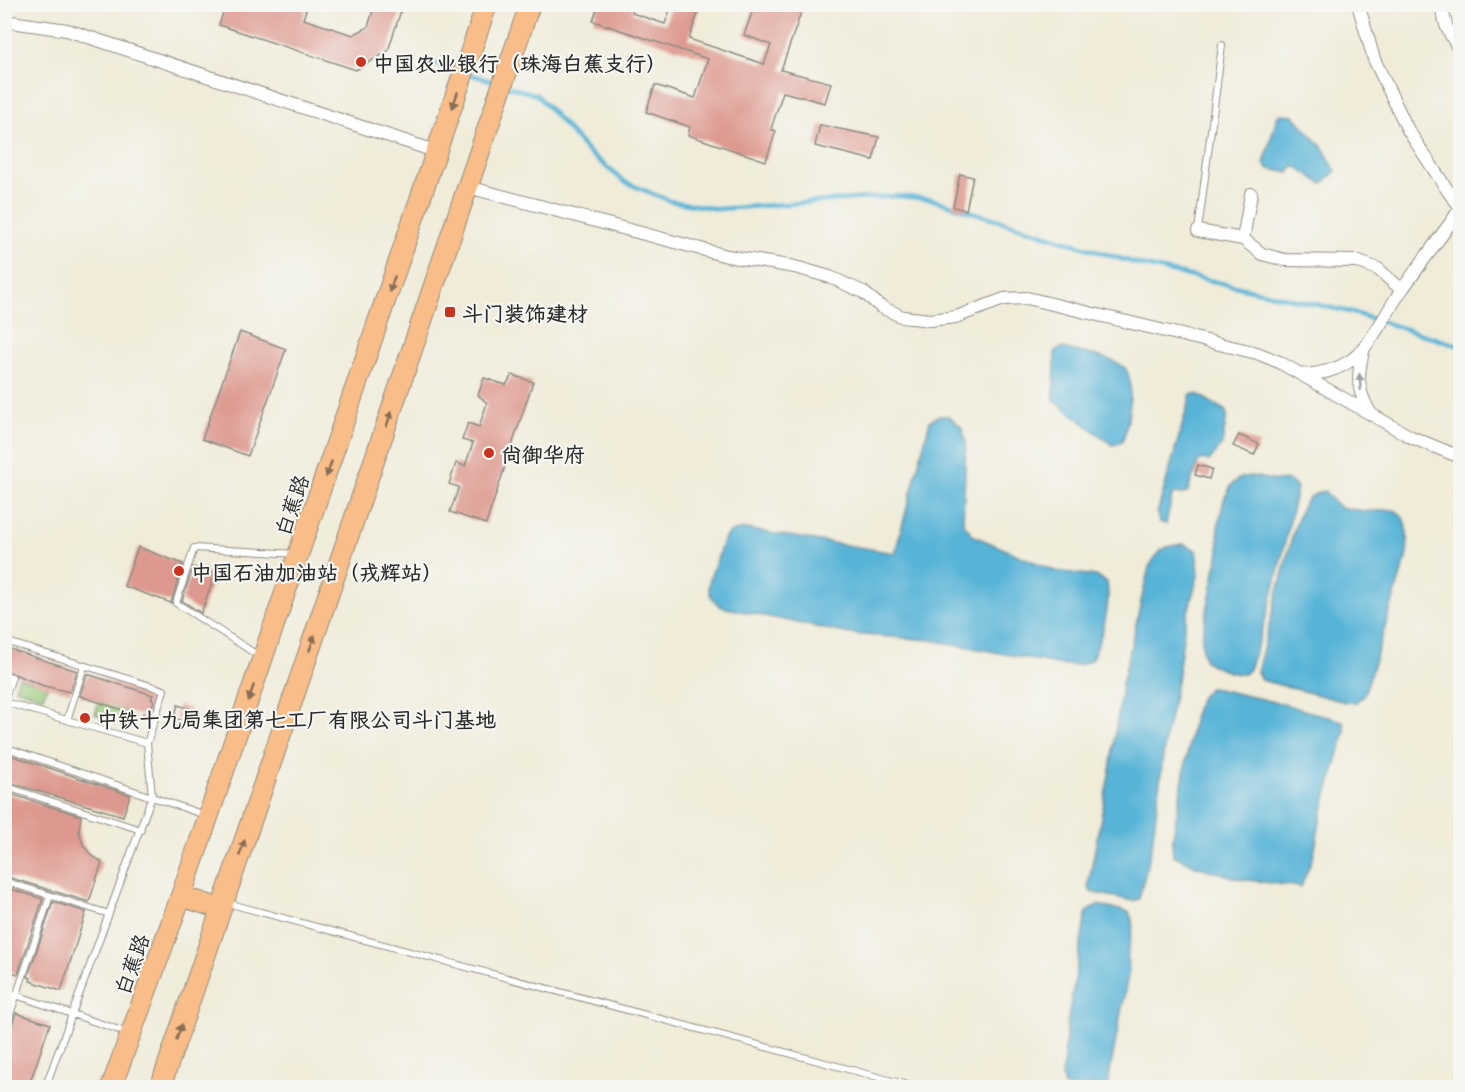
<svg xmlns="http://www.w3.org/2000/svg" width="1465" height="1092" font-family="Mali,'LXGW WenKai TC',sans-serif">
<style>
.green{fill:#98c979;stroke:#627a52;stroke-width:1.5}
.water{fill:#59b4d7;stroke:#427081;stroke-width:1.5}
.lines{fill:none;stroke-linecap:round;stroke-linejoin:round}
.stream{stroke:#59b4d7;stroke-width:4.5}
.building{fill:#dd998f}
.lane-casing{stroke:#8e8c82;stroke-width:8}
.street-casing{stroke:#8e8c82;stroke-width:14}
.primary-casing{stroke:#8e8c82;stroke-width:22}
.lane{stroke:#fff;stroke-width:6}
.street{stroke:#fff;stroke-width:12}
.primary{stroke:#f8bd88;stroke-width:20}
.oneway{fill:#876d55}
.oneway2{fill:#a0a0a0}
.poi-dot{fill:#c8321e;stroke:#f6f6f2;stroke-width:2}
.labels{text-anchor:middle;dominant-baseline:central;stroke-width:4.5;stroke-linejoin:round;paint-order:stroke}
.poi-label{font-size:21px;font-weight:bold;fill:#2b2b2b;stroke:#f6f6f2;text-anchor:start}
.street-label{font-size:21px;fill:#2b2b2b;stroke:#f6f6f2}
</style>
<rect width="100%" height="100%" fill="#f6f6f2"/>
<filter id="ink" filterUnits="userSpaceOnUse"><feTurbulence type="fractalNoise" baseFrequency=".0167" numOctaves="2"/><feDisplacementMap in="SourceGraphic" scale="12" xChannelSelector="R" yChannelSelector="G"/><feConvolveMatrix kernelMatrix="1 2 1 2 8 2 1 2 1" color-interpolation-filters="sRGB"/></filter>
<filter id="wash" filterUnits="userSpaceOnUse"><feTurbulence type="fractalNoise" baseFrequency=".008" numOctaves="4" result="noise"/><feDisplacementMap in="SourceGraphic" scale="24" xChannelSelector="R" yChannelSelector="G"/><feGaussianBlur stdDeviation="1.35" result="paint"/><feColorMatrix in="noise" values="0 0 0 0 0 0 0 0 0 0 0 0 0 0 0 0 0 1.4 0 .05"/><feComposite in="paint" operator="in"/></filter>
<g filter="url(#wash)">
<rect width="100%" height="100%" fill="#f0ecd9"/>
<path class="green" d="M19,677L31,681L33,678L47,687L43,697L15,688Z
M99,702L122,706L121,710L128,712L125,724L95,714Z"/>
<path class="water" d="M1281,114L1293,115L1323,148L1336,171L1322,184L1297,167L1292,168L1289,173L1269,169L1264,164L1277,117Z
M1062,348C1077,352 1116,358 1125,368C1135,379 1129,432 1121,442C1117,445 1116,444 1112,445L1054,400L1055,351Z
M1191,394H1197L1226,411L1227,415L1222,445L1209,461L1202,459L1198,462L1187,493L1182,494L1175,493L1172,496L1166,524L1159,522L1157,514Z
M938,416H949L962,428L966,442L963,523L974,536L1055,571L1096,576L1107,582C1111,607 1102,638 1091,660L1080,665H1062L931,640L850,634L722,607C700,593 710,577 718,557C720,550 722,540 727,535C732,530 739,530 745,529L895,553L930,421Z
M1251,476L1277,481L1288,480L1297,487C1284,549 1271,610 1249,669L1244,674C1230,674 1217,668 1205,661L1202,650V636L1219,552L1218,527L1224,499L1232,484L1240,478Z
M1324,491L1339,507C1351,509 1365,512 1377,511C1383,511 1390,507 1396,511C1409,518 1408,543 1407,555L1364,695L1356,702H1345L1261,680L1257,672L1295,526C1302,508 1303,496 1324,491Z
M1184,544L1196,550L1199,572L1185,623L1177,681L1165,740L1152,846L1139,899L1134,901L1091,892L1088,886L1110,770L1122,685L1149,567C1160,549 1162,546 1184,544Z
M1209,688L1217,689L1279,703L1343,721L1345,731L1321,817L1314,854L1301,887L1240,879L1196,866L1173,855L1172,842L1194,715L1201,697Z
M1098,905L1129,912C1136,926 1131,936 1128,950C1127,957 1128,964 1129,970L1107,1087H1064L1062,1078L1067,1025L1086,914L1091,908Z"/>
<g class="lines">
<path class="stream" d="M433,63L458,71
M469,74L498,83
M506,86L537,95L587,151L625,182L670,201L718,209L896,196L931,199L1141,265L1350,312L1460,346"/>
</g>
<g id="blocks">
<path class="building" d="M226,4H290L306,10L303,19L353,35L368,27L375,4H403L388,51L356,70L219,25Z
M599,4H635L632,13L665,24L672,4H701L689,39L764,64L771,45L744,35L755,4H804L781,70L831,83L825,103L783,92L771,129L776,131L766,161L688,135L690,127L646,112L655,85L695,98L708,59L593,21Z
M820,125L879,137L873,160L815,146Z
M960,174L973,177L966,210L953,207Z
M240,332L286,349L248,456L202,439Z
M512,375L533,382L486,524L450,512L459,487L449,484L456,463L465,466L473,443L462,440L468,423L479,427L487,403L478,395L484,378L506,385Z
M1239,435L1259,444L1254,455L1233,446Z
M1198,465L1212,469L1209,479L1195,475Z
M138,547L183,564L171,603L124,586Z
M193,567L215,575L201,613L182,601Z
M4,647L77,671L70,692L44,686L4,670Z
M87,674L153,695L151,699L154,700L150,714L143,713L141,716L80,696Z
M178,705L190,709L186,722L174,718Z
M4,753L130,795L123,816L4,781Z
M4,792L81,816L79,831L83,845L91,855L102,862L89,902L4,876Z
M4,887L43,899L18,974L4,970Z
M53,902L86,912L61,991L30,981L31,978L28,977Z
M16,1013L50,1024L28,1088H4V1037L9,1034Z"/>
</g>
</g>
<g filter="url(#ink)">
<use href="#blocks" fill-opacity="0" stroke="#8e8c82" stroke-width="1.5"/>
<g class="lines">
<g class="lane-casing">
<path id="lane" d="M1198,231L1222,45
M8,642L164,690L147,743L152,796L45,1088
M259,656L176,603L194,548L296,554
M4,675L12,677L4,701
M4,702L147,743
M67,720L84,666
M4,747L205,815
M4,786L141,830
M4,881L109,914
M227,903L919,1088
M4,991L128,1033
M4,1032L50,896"/>
</g>
<g class="street-casing">
<path id="street" d="M1358,4L1374,59L1408,130L1450,194L1460,206
M1440,4L1447,28L1460,51
M4,21L67,30L438,152
M468,187L727,256L795,267L830,277L863,292L881,307L903,317L930,320L956,317L1004,299L1027,298L1257,353L1279,362L1411,437L1460,457
M1198,231L1243,239L1262,254L1285,260L1356,261L1378,269L1402,290
M1243,239L1251,194
M1364,348C1357,374 1356,390 1371,414
M1302,375C1320,374 1335,371 1350,361C1371,347 1386,312 1401,291C1421,263 1441,237 1460,209"/>
</g>
<g class="primary-casing">
<path id="primary" d="M181,896L221,909
M111,1088L181,896L487,4
M160,1088L530,4"/>
</g>
<use href="#lane" class="lane"/>
<use href="#street" class="street"/>
<use href="#primary" class="primary"/>
</g>
<defs><path id="oneway-solid" d="M-6-.8H1V-3.2L6.5 0L1 3.2V.8H-6Z" transform="scale(1.5)"/></defs>
<g class="oneway">
<use href="#oneway-solid" transform="translate(455 100) rotate(109)"/>
<use href="#oneway-solid" transform="translate(392 284) rotate(109)"/>
<use href="#oneway-solid" transform="translate(389 419) rotate(-71)"/>
<use href="#oneway-solid" transform="translate(329 469) rotate(109)"/>
<use href="#oneway-solid" transform="translate(312 643) rotate(-71)"/>
<use href="#oneway-solid" transform="translate(251 693) rotate(109)"/>
<use href="#oneway-solid" transform="translate(242 848) rotate(-71)"/>
<use href="#oneway-solid" transform="translate(179 1032) rotate(-71)"/>
</g>
<use class="oneway2" href="#oneway-solid" transform="translate(1360 382) rotate(-95)"/>
</g>
<g class="poi-dot">
<circle cx="361" cy="62" r="6"/>
<rect x="444" y="306" width="12" height="12" rx="3"/>
<circle cx="489" cy="453" r="6"/>
<circle cx="179" cy="571" r="6"/>
<circle cx="85" cy="718" r="6"/>
</g>
<g class="labels">
<g class="poi-label">
<text x="373" y="62">中国农业银行（珠海白蕉支行）</text>
<text x="462" y="312">斗门装饰建材</text>
<text x="501" y="453">尚御华府</text>
<text x="191" y="571">中国石油加油站（戎辉站）</text>
<text x="97" y="718">中铁十九局集团第七工厂有限公司斗门基地</text>
</g>
<g class="street-label">
<text transform="translate(291 505) rotate(-71)">白蕉路</text>
<text transform="translate(131 964) rotate(-70)">白蕉路</text>
</g>
</g>
<rect width="1465" height="1092" fill="none" stroke="#f6f6f2" stroke-width="24"/>
</svg>
